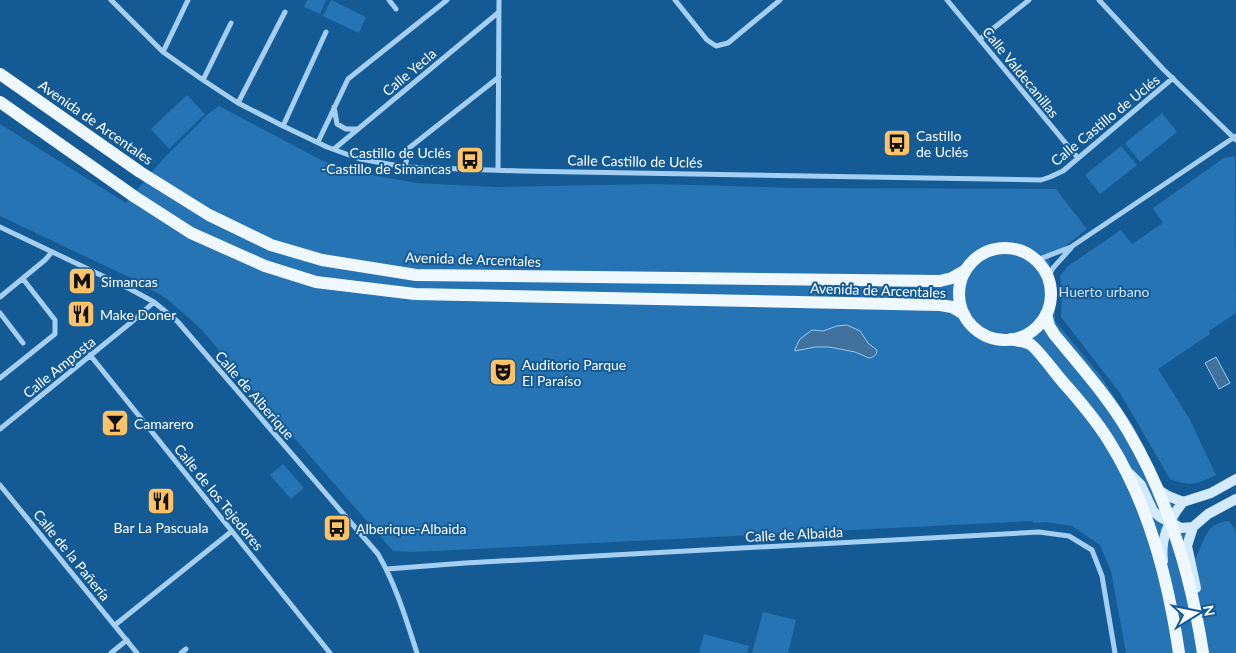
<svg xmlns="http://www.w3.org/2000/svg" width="1236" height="653" font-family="Lato,sans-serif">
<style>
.green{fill:#2774b4}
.water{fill:#41729d;stroke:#96ccf5}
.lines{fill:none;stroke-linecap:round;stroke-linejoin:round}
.street{stroke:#a4cff2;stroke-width:5}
.secondary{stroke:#d3e9fc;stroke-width:10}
.primary{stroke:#eff7ff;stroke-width:12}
.labels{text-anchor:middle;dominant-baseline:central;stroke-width:4;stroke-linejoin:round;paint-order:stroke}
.street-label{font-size:14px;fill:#fff;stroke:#145a95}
.poi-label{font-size:14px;fill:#fff;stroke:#145a95;text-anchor:start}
.park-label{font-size:14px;fill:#cce7fc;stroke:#145a95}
</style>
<rect width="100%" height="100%" fill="#145a95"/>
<path class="green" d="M307,0H326L320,14L304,7Z
M331,0L366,17L359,33L323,16Z
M187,95L205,114L169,149L151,129Z
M219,106L321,160L355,172L417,183L495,187L656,184L799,188L1056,189L1087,229L1049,259L1055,294V321L1100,375L1135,429L1173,505L1195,559C1205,542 1204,523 1229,521L1234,528L1236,534V653H1126L1111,571L1100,545L1072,526L1046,522L1033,523V521L413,552L393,551L255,393L202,330L181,311L167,299L135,280L0,216V124L126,203L162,160L209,113Z
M1162,113L1177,132L1140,162L1125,143Z
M1121,146L1137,165L1100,194L1085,175Z
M1235,156L1236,313L1209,331L1210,334L1158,369L1189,418L1216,475C1198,484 1190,487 1170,479L1120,393L1061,317L1062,296L1060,276L1068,266L1121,230L1132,244L1163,223L1153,208L1224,158Z
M283,464L304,488L291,499L270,475Z
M763,612L796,620L788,653H752Z
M704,634L749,646L747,653H699Z"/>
<path class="water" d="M847,325L860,331L868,343L877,350C877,355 874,357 869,358L855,352L829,347H815L795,351V349L800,339L812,330L823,331L837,326Z
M1216,357L1230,383L1219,389L1205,363Z"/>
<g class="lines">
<path class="street" d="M111,0L163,52L203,80L238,103L283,126L327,147L360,159L405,167L520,171L1041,180L1050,177L1063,171L1173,78
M389,0L396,9
M675,0L707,40L716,46L728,43L780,0
M947,0L1078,158
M1099,0L1163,69L1236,140
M980,39L1029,0
M163,52L188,0
M203,80L231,23
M238,103L285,12
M334,107L337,124L346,129H357
M283,126L326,32
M318,142L348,79L447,0
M334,149L499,12
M405,167L409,148L499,77
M498,170L499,0
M0,227L130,289L154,302L178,322L378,554C396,585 406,619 417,653
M1037,260L1071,247L1236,136
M1048,278L1053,268L1071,248
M0,297L45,260L52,252
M0,313L23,343
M90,355L330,653
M0,378L55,334V320L23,279
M0,429L134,320L154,302
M0,485L137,653
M387,569L465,563L1039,532L1069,536L1092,550L1102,576L1115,653
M115,625L232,531
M111,653L127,640
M181,653L186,649"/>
<path class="secondary" d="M1130,474L1141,485L1153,511L1160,517L1181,528L1193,527
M1157,489L1168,496L1183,502
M1183,502L1211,493L1236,479
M1193,527L1187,546L1196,588
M1193,527L1208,514L1236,499
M1163,561C1160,539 1170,518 1183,502"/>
<path class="primary" d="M0,74L140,172L209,215L271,245L322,260L416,275L940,281L952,278L966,270
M0,102L135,197L191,233L265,266L316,282L415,294L940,305L952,307L964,314
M959 294a46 46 0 1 1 92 0a46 46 0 1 1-92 0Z
M1046,314L1049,326L1054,334C1079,365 1107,395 1128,431C1168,498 1191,576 1203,653
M1011,339C1017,341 1025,341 1030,344C1036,347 1056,374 1062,381C1079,400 1096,420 1109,441C1149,505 1168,579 1179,653"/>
</g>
<defs>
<g id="bus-square" transform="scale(1.4375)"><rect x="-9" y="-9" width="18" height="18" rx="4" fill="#ffc265" stroke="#145a95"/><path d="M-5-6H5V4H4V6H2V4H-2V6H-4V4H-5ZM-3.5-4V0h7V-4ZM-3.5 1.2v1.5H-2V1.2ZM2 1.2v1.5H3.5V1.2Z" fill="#111"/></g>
<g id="metro-square" transform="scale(1.4375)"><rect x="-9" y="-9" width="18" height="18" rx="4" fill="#ffc265" stroke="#145a95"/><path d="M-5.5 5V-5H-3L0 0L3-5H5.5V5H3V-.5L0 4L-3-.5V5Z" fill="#111"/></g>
<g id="restaurant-square" transform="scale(1.4375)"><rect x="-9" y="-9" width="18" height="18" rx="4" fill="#ffc265" stroke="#145a95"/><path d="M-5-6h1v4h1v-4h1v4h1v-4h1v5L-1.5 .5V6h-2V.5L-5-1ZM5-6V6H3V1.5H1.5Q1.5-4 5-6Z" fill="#111"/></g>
<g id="theatre-square" transform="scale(1.4375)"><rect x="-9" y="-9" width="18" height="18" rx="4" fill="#ffc265" stroke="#145a95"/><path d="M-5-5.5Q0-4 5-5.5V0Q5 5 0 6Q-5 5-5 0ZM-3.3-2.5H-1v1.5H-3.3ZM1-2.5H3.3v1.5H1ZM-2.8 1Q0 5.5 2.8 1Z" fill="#111"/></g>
<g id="bar-square" transform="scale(1.4375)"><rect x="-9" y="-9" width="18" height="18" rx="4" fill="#ffc265" stroke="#145a95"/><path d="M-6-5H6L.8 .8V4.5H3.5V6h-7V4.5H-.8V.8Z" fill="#111"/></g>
</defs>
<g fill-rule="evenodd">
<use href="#bus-square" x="897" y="143"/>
<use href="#bus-square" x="470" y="160"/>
<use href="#metro-square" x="82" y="281"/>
<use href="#restaurant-square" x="81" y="314"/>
<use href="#theatre-square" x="503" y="372"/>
<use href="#bar-square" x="115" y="423"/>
<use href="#restaurant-square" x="161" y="501"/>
<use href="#bus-square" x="337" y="528"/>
</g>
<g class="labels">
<g class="street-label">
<text transform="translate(409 72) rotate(-40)">Calle Yecla</text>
<text transform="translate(1021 72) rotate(51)">Calle Valdecanillas</text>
<text transform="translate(1105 120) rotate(-39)">Calle Castillo de Uclés</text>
<text transform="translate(96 122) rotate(35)">Avenida de Arcentales</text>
<text transform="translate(635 161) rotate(1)">Calle Castillo de Uclés</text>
<text transform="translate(473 259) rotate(2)">Avenida de Arcentales</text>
<text transform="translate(878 290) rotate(2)">Avenida de Arcentales</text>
<text transform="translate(59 367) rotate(-39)">Calle Amposta</text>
<text transform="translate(255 395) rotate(49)">Calle de Alberique</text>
<text transform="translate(219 497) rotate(51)">Calle de los Tejedores</text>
<text transform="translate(794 534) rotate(-3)">Calle de Albaida</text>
<text transform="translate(72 555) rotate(51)">Calle de la Pañería</text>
</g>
<g class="poi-label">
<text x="916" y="135">Castillo<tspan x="916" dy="16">de Uclés</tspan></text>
<text x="451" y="152" text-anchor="end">Castillo de Uclés<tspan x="451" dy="16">-Castillo de Simancas</tspan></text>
<text x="101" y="281">Simancas</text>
<text x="100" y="314">Make Doner</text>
<text x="522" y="364">Auditorio Parque<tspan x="522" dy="16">El Paraíso</tspan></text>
<text x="134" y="423">Camarero</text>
<text x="161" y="527" text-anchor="middle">Bar La Pascuala</text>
<text x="356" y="528">Alberique-Albaida</text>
</g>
<g class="park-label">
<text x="1104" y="291">Huerto urbano</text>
</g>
</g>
<g transform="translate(1196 613) rotate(80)" stroke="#145a95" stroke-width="4" paint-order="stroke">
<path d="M0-4L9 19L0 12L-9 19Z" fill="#ffffff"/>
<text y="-8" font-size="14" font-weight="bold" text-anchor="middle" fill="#ffffff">N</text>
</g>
</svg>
